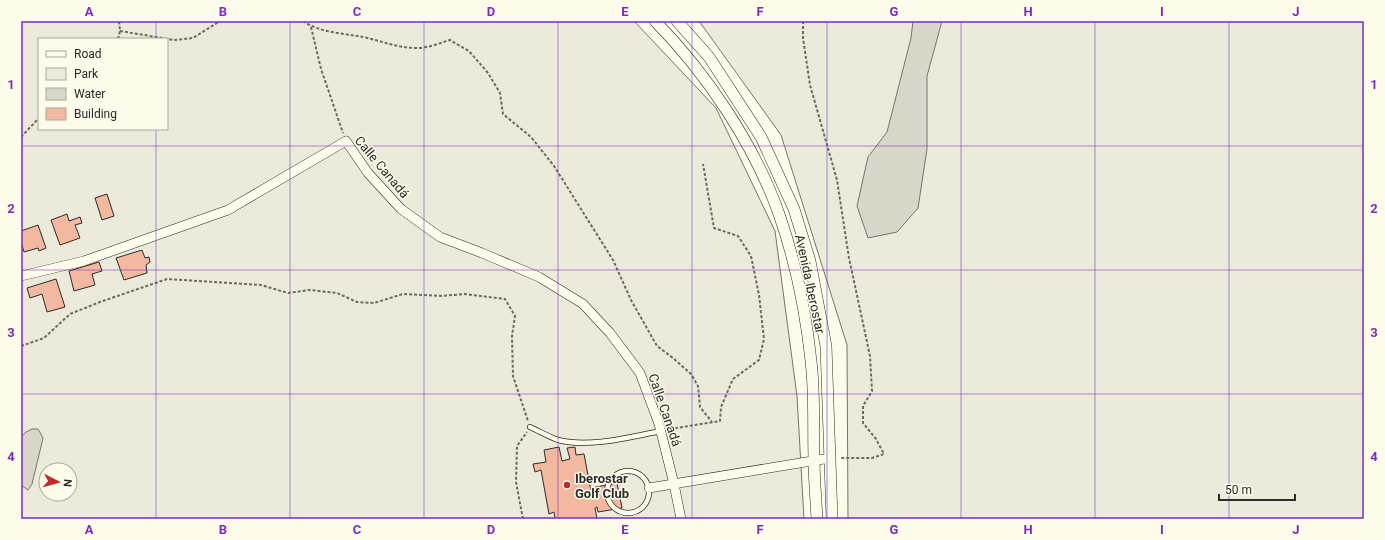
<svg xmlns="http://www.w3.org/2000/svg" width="1385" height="540" font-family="Roboto,sans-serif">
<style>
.green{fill:#ecebdb;stroke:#74746e;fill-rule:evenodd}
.water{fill:#d8d7c9;stroke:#74746e}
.building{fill:#f2b8a0;stroke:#2b2b2b}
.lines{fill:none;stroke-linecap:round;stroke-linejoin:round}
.service-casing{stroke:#2b2b2b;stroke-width:6}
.minor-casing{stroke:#2b2b2b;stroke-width:10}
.tertiary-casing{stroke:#2b2b2b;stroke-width:12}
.path{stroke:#6a6964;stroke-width:2;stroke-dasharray:3 2;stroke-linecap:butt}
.service{stroke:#fdfbea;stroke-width:4.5}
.minor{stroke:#fdfbea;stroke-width:9}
.tertiary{stroke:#fdfbea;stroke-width:11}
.grid{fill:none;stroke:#7b2cbf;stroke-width:1;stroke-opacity:0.55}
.poi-dot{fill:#c62828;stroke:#fdfbea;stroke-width:1.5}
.labels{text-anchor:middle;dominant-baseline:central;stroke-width:3;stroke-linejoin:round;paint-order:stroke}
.street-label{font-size:13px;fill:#2b2b2b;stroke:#fdfbea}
.poi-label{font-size:13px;font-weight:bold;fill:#2b2b2b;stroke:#fdfbea;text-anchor:start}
.neatline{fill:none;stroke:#7b2cbf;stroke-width:1.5}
.grid-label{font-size:13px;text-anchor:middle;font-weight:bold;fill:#7b2cbf}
</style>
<rect width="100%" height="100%" fill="#fdfbea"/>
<path class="green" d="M21,21H634L716,108L775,231L797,396L804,519H21ZM39,39H167V129H39ZM46,470H70V494H46Z
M699,21H1364V519H848L847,345L781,135Z"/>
<path class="water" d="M913,21H942L927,76V149L918,208L897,232L868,238L857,206L868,157L887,132L911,38Z
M32,429H38L43,438L32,484L28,490L21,485V437L26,432Z"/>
<path class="building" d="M107,194L114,216L102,220L95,198Z
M67,214L69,221L80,217L82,223L75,225L80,238L60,245L51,220Z
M38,225L46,248L39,251L38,248L24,252L22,245H21V231Z
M142,250L145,258L149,257L150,262L146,265L147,273L124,280L116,258Z
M99,262L102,271L92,274L95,285L74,291L69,271Z
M56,279L65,307L47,312L42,294L30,298L27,288Z
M559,447L562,461L570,459L567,448L575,447L576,455L584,454L591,491H593L591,488L617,483L622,508L598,512L597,507L595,508L597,519H555L554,512L549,514L541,470L535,472L533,464L546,462L544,450Z"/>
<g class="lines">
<g class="service-casing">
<path id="service" d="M530,427C539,431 549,437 558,440C590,448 630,437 661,431
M607 492a21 21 0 1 1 42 0a21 21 0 1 1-42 0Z"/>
</g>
<g class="minor-casing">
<path id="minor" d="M21,276L84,261L228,210L346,141L368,173L401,209L440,237L482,253L539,277L583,304L610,333L640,373L659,424L674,484L681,519
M649,488L830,458"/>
</g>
<g class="tertiary-casing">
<path id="tertiary" d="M655,21C707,74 754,144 779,214C795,260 806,313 811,361C815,394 813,426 814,458C814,479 816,499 817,519
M677,21L709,57L761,137L794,209L810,261L826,346L832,519"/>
</g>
<path class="path" d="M303,21C320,33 343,33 363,37C382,41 397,48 417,48C428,48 440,43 450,40L469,51L488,73L500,93L503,114L531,137L554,166L613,260L631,300L657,346L673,358L691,374L698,386L700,407L712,422
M803,21V38L810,85L837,180L849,258L870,356L872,391L863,406V423L876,439L884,454L872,458H840
M311,27L321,69L343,133
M120,31L174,40L193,38L220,21
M118,39L120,31L119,21
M21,137L39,118
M21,346L44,338L70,314L100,302L167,279L261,285L288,293L310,290L337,293L357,302L374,303L403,294L442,296L464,294L505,299L515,316L512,336L513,376L528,421
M670,429L720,421L721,407L733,379L759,360L764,339L759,295L751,256L738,236L714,228L703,164
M523,519L516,482L517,446L527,432"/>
<use href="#service" class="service"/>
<use href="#minor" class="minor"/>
<use href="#tertiary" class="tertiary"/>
</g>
<path class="grid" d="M156,21V39M290,21V519M424,21V519M558,21V519M692,21V519M827,21V519M961,21V519M1095,21V519M1229,21V519M156,129V519M21,146H1364M21,270H1364M21,394H1364"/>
<circle class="poi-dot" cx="567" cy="485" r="4"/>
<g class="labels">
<g class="street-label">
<text transform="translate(382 167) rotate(50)">Calle Canadá</text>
<text transform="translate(810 284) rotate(78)">Avenida Iberostar</text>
<text transform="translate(665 410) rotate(71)">Calle Canadá</text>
</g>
<g class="poi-label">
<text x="575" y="478">Iberostar<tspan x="575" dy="15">Golf Club</tspan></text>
</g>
</g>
<rect width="1385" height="540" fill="none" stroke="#fdfbea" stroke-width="44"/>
<rect x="38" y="38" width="130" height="92" fill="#fdfbea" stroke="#a9a89e"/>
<rect x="46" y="51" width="20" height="6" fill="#fdfbea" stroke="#a9a89e"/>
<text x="74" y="58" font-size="12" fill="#2b2b2b">Road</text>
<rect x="46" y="68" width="20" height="12" fill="#ecebdb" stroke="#a9a89e"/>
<text x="74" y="78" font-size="12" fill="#2b2b2b">Park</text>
<rect x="46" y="88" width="20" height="12" fill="#d8d7c9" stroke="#a9a89e"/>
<text x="74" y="98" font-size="12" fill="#2b2b2b">Water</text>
<rect x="46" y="108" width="20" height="12" fill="#f2b8a0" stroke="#a9a89e"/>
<text x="74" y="118" font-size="12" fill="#2b2b2b">Building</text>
<g transform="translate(58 482) rotate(96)"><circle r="19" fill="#fdfbea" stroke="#a9a89e"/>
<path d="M0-3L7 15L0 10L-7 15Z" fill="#c62828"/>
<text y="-6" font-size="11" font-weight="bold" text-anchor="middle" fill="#2b2b2b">N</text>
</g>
<path d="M1219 494v6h76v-6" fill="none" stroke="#2b2b2b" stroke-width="2"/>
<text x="1225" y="494" font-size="12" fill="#2b2b2b" stroke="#fdfbea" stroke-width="3" paint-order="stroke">50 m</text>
<rect x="22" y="22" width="1341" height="496" class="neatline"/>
<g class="grid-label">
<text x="89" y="16">A</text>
<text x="223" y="16">B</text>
<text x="357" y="16">C</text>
<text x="491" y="16">D</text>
<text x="625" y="16">E</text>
<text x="760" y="16">F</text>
<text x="894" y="16">G</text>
<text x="1028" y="16">H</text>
<text x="1162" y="16">I</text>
<text x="1296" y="16">J</text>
<text x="11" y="89">1</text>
<text x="1374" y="89">1</text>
<text x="11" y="213">2</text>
<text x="1374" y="213">2</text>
<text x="11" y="337">3</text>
<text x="1374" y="337">3</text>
<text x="11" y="461">4</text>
<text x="1374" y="461">4</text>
<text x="89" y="534">A</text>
<text x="223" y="534">B</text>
<text x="357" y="534">C</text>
<text x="491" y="534">D</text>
<text x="625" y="534">E</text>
<text x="760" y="534">F</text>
<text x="894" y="534">G</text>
<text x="1028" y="534">H</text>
<text x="1162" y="534">I</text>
<text x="1296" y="534">J</text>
</g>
</svg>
